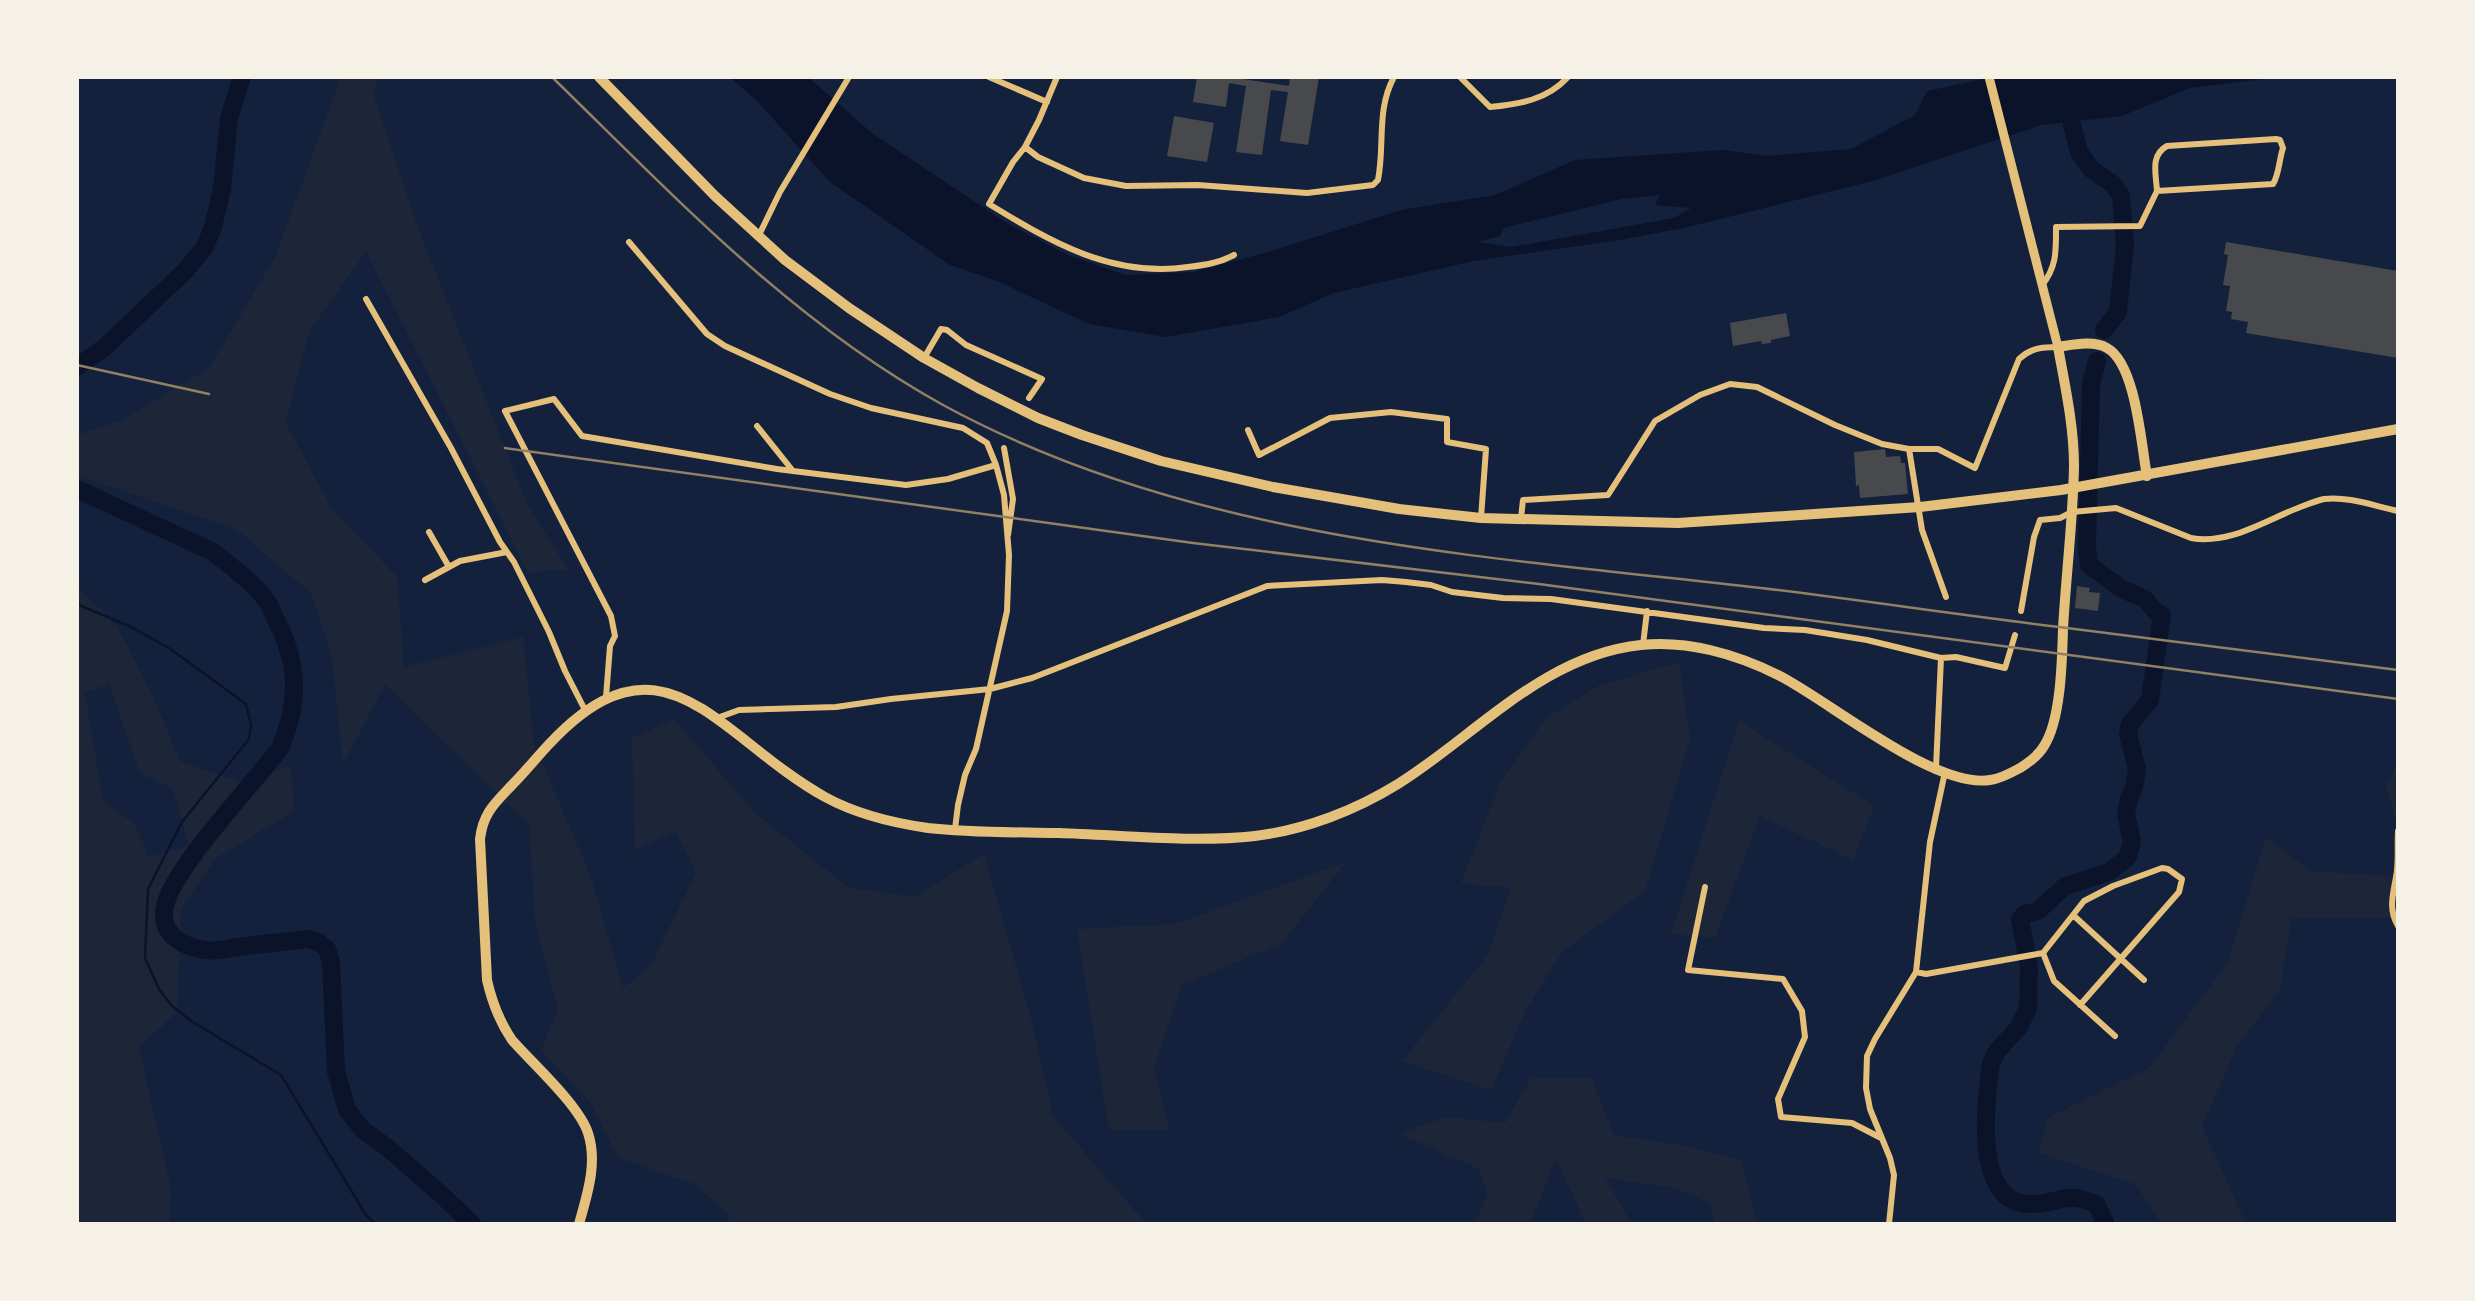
<svg xmlns="http://www.w3.org/2000/svg" width="2475" height="1301" font-family="'Zilla Slab',serif">
<style>
.green{fill:#1d2539;fill-rule:evenodd}
.water{fill:#0b132b;fill-rule:evenodd}
.lines{fill:none;stroke-linecap:round;stroke-linejoin:round}
.stream{stroke:#0b132b;stroke-width:2.5}
.river{stroke:#0b132b;stroke-width:18}
.building{fill:#48494c}
.minor{stroke:#e5c07b;stroke-width:6}
.secondary{stroke:#e5c07b;stroke-width:9}
.primary{stroke:#e5c07b;stroke-width:10}
.trunk{stroke:#e5c07b;stroke-width:10}
.rail{stroke:#918062;stroke-width:2.5}
</style>
<rect width="100%" height="100%" fill="#14213d"/>
<path class="green" d="M341,77H377L374,96L417,225L527,504L568,569L528,573L366,251L309,332L286,423L332,509L397,577L404,667L523,637L534,744L591,877L623,988L651,965L696,873L676,831L635,850L632,738L674,719L755,813L849,888L914,897L984,854L1032,1022L1053,1116L1134,1210L1149,1224H727L730,1215L694,1184L618,1158L590,1102L541,1050L558,1009L535,922L529,824L385,685L343,764L332,657L311,593L237,530L77,475V435L123,420L210,367L275,257Z
M77,586L117,626L152,694L180,761L242,783L291,766L294,811L216,858L181,909L177,1012L139,1048L171,1189L170,1224H77ZM109,684L140,773L173,789L189,845L149,857L135,824L103,801L85,693Z
M1679,662L1690,739L1645,891L1562,952L1526,1010L1491,1090L1402,1061L1487,956L1511,888L1461,883L1501,781L1546,718L1598,686Z
M1739,721L1874,806L1853,860L1760,816L1715,938L1671,934Z
M2398,762V828L2386,786Z
M2266,837L2310,871L2390,876L2398,892V918H2291L2280,990L2237,1046L2202,1126L2246,1224H2162L2135,1184L2039,1153L2048,1118L2149,1068L2228,962Z
M1346,862L1282,943L1182,985L1154,1067L1169,1130H1109L1077,929L1175,924Z
M1531,1078H1591L1614,1135L1686,1146L1742,1160L1757,1224H1715L1709,1203L1675,1188L1605,1178L1632,1224H1586L1556,1159L1530,1224H1474L1488,1194L1479,1169L1398,1134L1447,1117L1505,1123Z"/>
<path class="water" d="M730,77H808L872,133L1010,225L1068,255L1125,275L1194,272L1268,252L1401,210L1495,195L1575,160L1723,150L1767,156L1851,149L1915,115L1927,91L1993,77H2280L2190,88L2122,116L2042,125L1873,181L1684,228L1614,241L1474,261L1334,293L1279,317L1166,337L1089,324L997,281L950,265L830,182L757,101ZM1660,195L1655,205L1691,208L1674,218L1511,247L1477,242L1500,236L1503,228L1622,199Z"/>
<g class="lines">
<path class="stream" d="M77,194V218
M77,604L131,627L169,648L246,704L251,725L249,739L182,822L148,889L145,958L159,989L171,1005L191,1021L281,1075L366,1215L375,1224"/>
<path class="river" d="M2065,98L2079,152L2091,169L2114,185L2121,196L2125,245L2118,312L2104,330
M2097,361L2091,385L2087,547L2089,565L2122,589L2145,599L2157,613L2162,615L2150,700L2130,724L2128,734L2137,769L2134,788L2129,798L2126,814L2132,842L2128,857L2109,872L2065,886L2038,911L2025,914L2020,919L2029,967L2028,1008L2019,1027L1997,1051L1991,1063C1986,1098 1972,1203 2029,1204C2057,1205 2067,1189 2097,1205L2106,1224
M77,367L105,347L185,271L205,247L213,227L222,189L229,118L242,77
M77,489L213,552C229,565 253,582 265,599C270,604 272,612 275,618C299,663 300,702 280,748C255,783 166,874 164,912C163,937 185,947 206,950C216,952 228,948 238,947C261,944 284,942 307,939L318,942L327,949L331,962L336,1071L347,1110L363,1130L388,1148L445,1198L472,1224"/>
</g>
<path class="building" d="M1197,77H1230L1289,86L1290,77H1319L1308,145L1280,141L1288,92L1271,90L1262,155L1236,152L1246,86L1229,83L1226,107L1193,102Z
M1174,116L1214,123L1207,162L1167,156Z
M2226,242L2398,271V358L2246,333L2248,322L2231,319L2232,312L2226,311L2230,286L2223,285L2228,255L2224,254Z
M1786,313L1790,336L1771,340V343L1762,344L1761,341L1733,346L1730,323Z
M1885,449L1886,457L1900,456L1901,463H1905L1908,494L1860,498L1859,485L1856,486L1854,452Z
M2077,586L2090,588L2089,592L2100,593L2098,611L2075,608Z"/>
<g class="lines">
<path class="minor" d="M989,77L1047,102
M1057,77L1039,120L1025,147L1038,157L1084,178L1126,186L1198,185L1307,193L1373,185L1378,180C1385,145 1376,110 1394,77
M1460,77L1490,107C1520,104 1547,100 1568,77
M1025,147L1013,162L989,204C1051,242 1112,278 1188,267C1205,265 1219,263 1234,255
M759,235L780,192L849,77
M629,242L707,334L725,346L830,394L871,408L963,428L987,443L996,465L1004,495L1009,555L1007,611L976,749L965,775L958,805L955,829
M2042,285C2057,267 2056,250 2056,227L2140,226L2157,191L2273,184C2279,175 2279,160 2283,148L2280,140L2276,139L2167,146C2150,155 2156,174 2157,191
M366,299L451,448L500,542L514,562L549,632L565,671L585,710
M924,358L941,329L947,330L966,345L1042,379L1029,398
M757,426L793,471
M1248,430L1259,455L1330,418L1391,412L1447,419V442L1486,449L1481,518
M1004,448L1013,499L1008,535
M1909,449L1922,530L1946,597
M1521,518L1523,500L1608,495L1655,421L1700,395L1730,384L1757,387L1835,425L1882,444L1909,449H1938L1975,468L2019,359C2031,348 2042,347 2058,347
M429,532L449,567
M425,580L460,561L507,552
M2021,611L2034,537L2040,520L2060,518L2072,512L2116,508L2191,538C2229,545 2264,521 2298,508C2306,505 2315,501 2324,499C2348,496 2374,506 2398,511
M1643,645L1647,611
M606,697L610,646L615,636L611,616L505,411L554,399L582,436L777,469L906,485L948,479L996,465
M717,718L739,710L836,707L891,699L990,689L1032,678L1267,586L1382,580L1406,582L1431,585L1452,592L1503,598L1551,599L1764,628L1805,630L1867,640L1941,658L1956,657L2005,668L2015,635
M1936,768L1941,658
M2398,831C2397,846 2399,862 2396,877C2393,895 2388,909 2398,926
M1705,887L1688,970L1783,979L1802,1011L1805,1037L1778,1099L1781,1117L1852,1123L1881,1138
M2073,915L2144,980
M2043,953L2054,981L2115,1036
M1916,972L1926,974L2043,953L2084,901L2113,886L2162,868L2168,869L2182,879L2179,892L2080,1005
M1889,1224L1894,1175L1890,1158L1870,1109L1866,1088L1867,1056L1875,1039L1916,972L1930,842L1945,772"/>
<path class="secondary" d="M1989,77L2058,347"/>
<path class="primary" d="M579,1224C587,1195 598,1163 588,1133C579,1105 532,1063 512,1040C499,1021 492,1002 487,980L480,839C483,813 495,803 512,785C522,775 532,763 541,753C662,616 714,735 825,797C856,814 893,823 928,828C971,833 1016,832 1059,833C1122,835 1193,843 1255,836C1305,830 1356,810 1398,784C1476,735 1544,655 1641,645C1687,640 1736,654 1778,675C1828,700 1934,789 1990,780C2000,779 2011,773 2020,768C2028,763 2039,755 2044,746C2061,720 2062,661 2063,629C2066,575 2073,520 2074,466C2074,426 2065,386 2058,347C2072,345 2093,340 2107,348C2136,364 2141,444 2147,476"/>
<path class="trunk" d="M599,77L715,196L785,260L849,308L924,358L978,388L1038,418L1082,435L1161,461L1273,487L1399,509L1481,518L1678,523L1920,507L2061,490L2398,429"/>
<path class="rail" d="M552,77C674,196 792,322 943,405C1193,541 1484,556 1761,588C1860,600 1960,615 2059,627C2172,641 2285,655 2398,670
M77,365L209,394
M505,448L1193,543L1539,584L2398,699"/>
</g>
<rect width="2475" height="1301" fill="none" stroke="#f6f1e7" stroke-width="158"/>
</svg>
